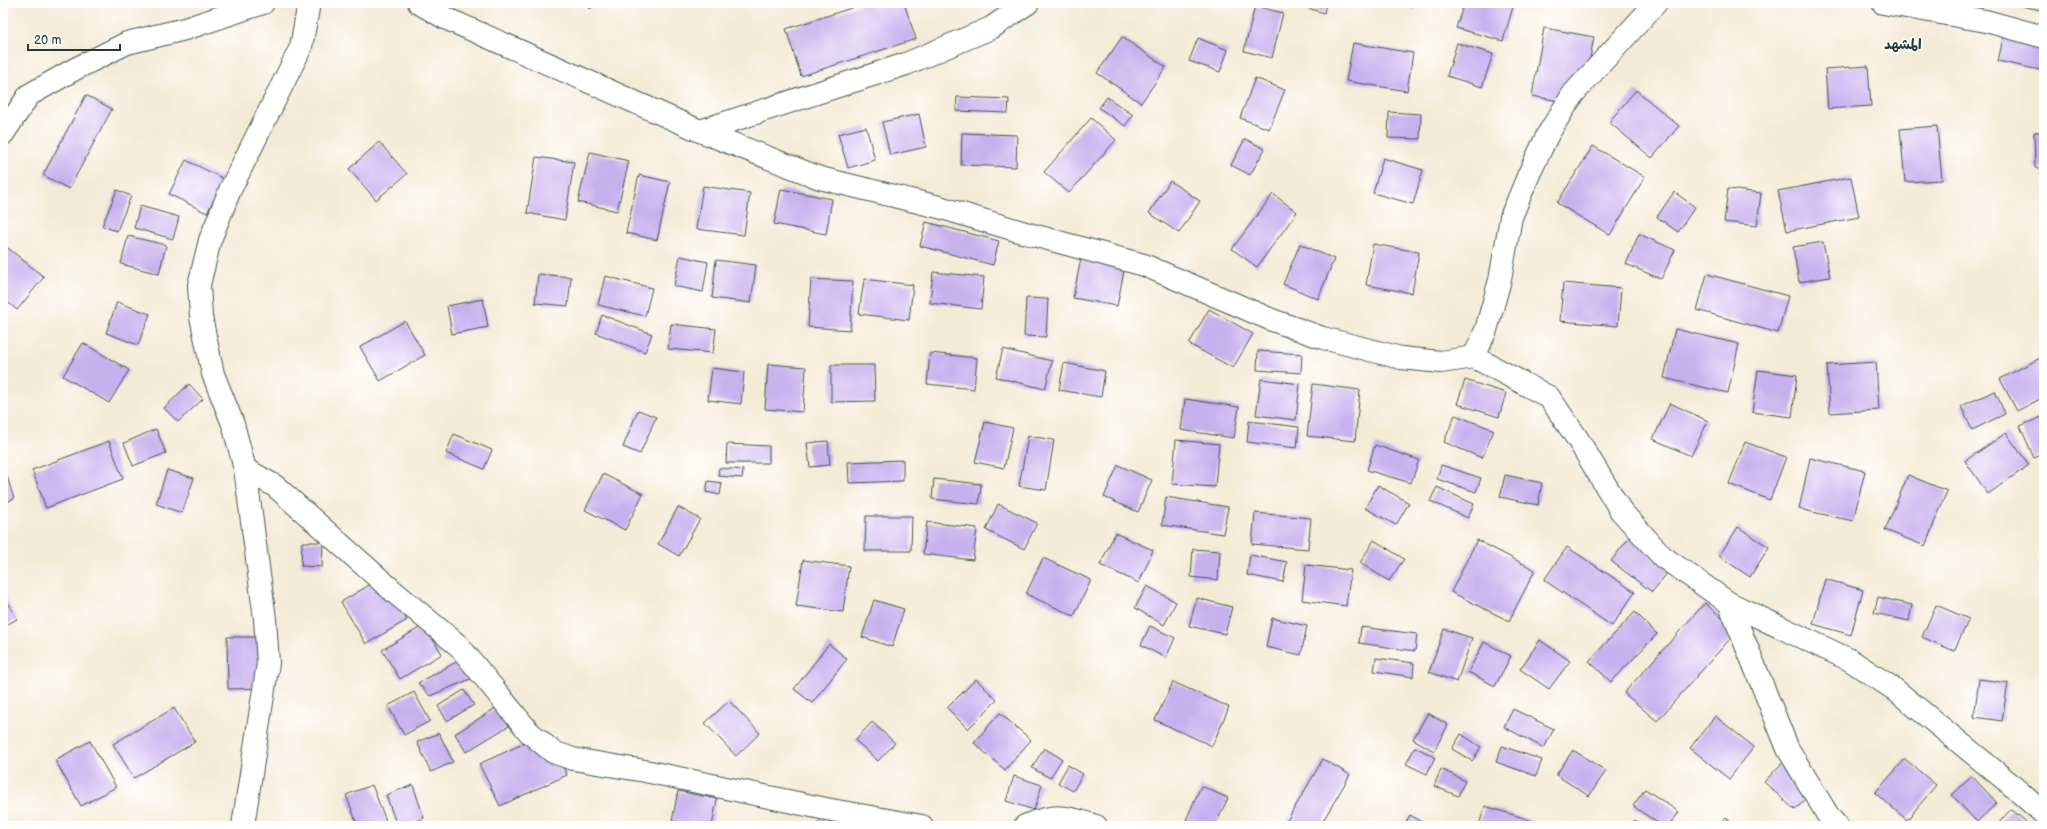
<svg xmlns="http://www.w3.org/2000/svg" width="2047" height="829" font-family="'Balsamiq Sans','Playpen Sans Arabic',sans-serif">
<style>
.building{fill:#c7b0ee}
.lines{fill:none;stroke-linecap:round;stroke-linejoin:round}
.minor-casing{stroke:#3f574c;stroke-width:24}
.minor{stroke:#fff;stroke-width:22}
.labels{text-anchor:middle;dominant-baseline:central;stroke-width:3.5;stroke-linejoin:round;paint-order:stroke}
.district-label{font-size:14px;font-weight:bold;fill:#1f3d34;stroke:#fff}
</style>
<rect width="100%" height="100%" fill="#fff"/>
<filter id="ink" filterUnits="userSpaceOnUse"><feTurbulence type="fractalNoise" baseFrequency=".025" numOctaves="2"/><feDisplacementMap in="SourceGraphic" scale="8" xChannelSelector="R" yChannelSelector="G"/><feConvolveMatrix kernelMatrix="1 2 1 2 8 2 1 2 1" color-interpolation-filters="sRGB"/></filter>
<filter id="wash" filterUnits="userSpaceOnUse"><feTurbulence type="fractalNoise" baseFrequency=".012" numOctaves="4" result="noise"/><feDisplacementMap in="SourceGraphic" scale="16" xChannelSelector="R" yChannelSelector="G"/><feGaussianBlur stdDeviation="0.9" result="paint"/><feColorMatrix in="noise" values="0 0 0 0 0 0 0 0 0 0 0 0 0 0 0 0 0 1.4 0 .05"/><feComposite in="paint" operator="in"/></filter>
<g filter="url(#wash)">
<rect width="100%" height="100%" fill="#f4ebd6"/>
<g id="blocks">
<path class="building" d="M585,3H597L590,9Z
M867,3H904L916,39L801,76L786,29Z
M1291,3H1326L1324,13Z
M1396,3H1412L1411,7Z
M1464,3H1499L1513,7L1503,41L1456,28Z
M2013,3H2044V11L2013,4Z
M1255,6L1283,13L1272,58L1244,51Z
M1544,28L1594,37L1581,105L1532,96Z
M2005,30L2044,39V71L1998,61Z
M1122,37L1166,67L1141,103L1097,73Z
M1198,38L1228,50L1220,72L1189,61Z
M1353,43L1413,53L1407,91L1346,81Z
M1457,43L1493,54L1482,87L1447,76Z
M1868,66L1871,106L1828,109L1825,69Z
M1255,78L1285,90L1269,129L1240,118Z
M1636,90L1679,126L1652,158L1609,122Z
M86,95L112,109L69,189L43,175Z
M957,97L1009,99L1008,113L956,111Z
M1107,97L1133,115L1125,126L1099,108Z
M1389,112L1421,114L1420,139L1388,138Z
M919,114L926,147L890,155L882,122Z
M1091,118L1116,140L1069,193L1044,172Z
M1937,126L1942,180L1905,182L1900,129Z
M866,127L875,160L848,168L838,134Z
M2034,132H2044V168H2035Z
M962,133L1017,135L1016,167L961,165Z
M1245,139L1265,149L1250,175L1231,165Z
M379,142L407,174L376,200L349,169Z
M1593,146L1645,177L1610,235L1557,203Z
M590,152L629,161L617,211L578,202Z
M536,157L574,162L565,220L527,213Z
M1383,158L1423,170L1413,204L1373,193Z
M186,160L224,179L207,213L169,194Z
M639,175L670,182L657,240L626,233Z
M1851,177L1859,217L1787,231L1778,191Z
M1170,181L1200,201L1179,233L1149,213Z
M703,186L750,193L744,235L696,229Z
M781,189L832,199L826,234L774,224Z
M1728,189L1761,193L1757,226L1724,222Z
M117,190L131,196L117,231L102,226Z
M1674,192L1695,207L1678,232L1657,217Z
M1273,194L1297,212L1257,267L1232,249Z
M140,206L179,217L173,239L134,228Z
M926,222L999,241L993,265L920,246Z
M1639,234L1675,250L1661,279L1626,264Z
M128,236L166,245L159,274L121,264Z
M1823,242L1830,277L1799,282L1793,247Z
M3,244L44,277L17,310L3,298Z
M1300,244L1334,259L1318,299L1283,284Z
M1373,244L1419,252L1412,293L1366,285Z
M680,256L708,262L703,292L674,286Z
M1081,258L1125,266L1117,306L1073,298Z
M716,260L756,265L751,303L712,298Z
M933,272L984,277L981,309L930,303Z
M538,274L571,277L568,306L535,303Z
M1707,274L1788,296L1778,333L1697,310Z
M605,276L652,288L645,316L598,305Z
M811,279L853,281L850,330L808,327Z
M864,279L913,285L909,320L859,314Z
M1563,283L1621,288L1618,326L1560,321Z
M1026,298L1048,299L1046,337L1024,336Z
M483,299L488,327L452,334L447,306Z
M117,302L150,314L138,345L106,333Z
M1209,309L1253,334L1233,368L1189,344Z
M602,315L652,334L645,352L596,333Z
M405,321L425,355L380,381L360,347Z
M671,324L716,329L713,353L668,349Z
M1675,329L1739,344L1728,393L1664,378Z
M83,343L129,370L109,403L63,376Z
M1003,349L1052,361L1045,389L996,377Z
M1258,351L1302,354L1301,373L1257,370Z
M930,353L977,358L974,389L927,384Z
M2044,356V397L2017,411L2000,379Z
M1876,362L1879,410L1830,413L1827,365Z
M1064,363L1105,371L1101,397L1059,390Z
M768,364L806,367L803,412L765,409Z
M831,365H874L875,401L831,402Z
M712,368L744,372L741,404L708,400Z
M1758,370L1797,375L1792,417L1752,412Z
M1261,379L1300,384L1296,420L1256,415Z
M1465,380L1506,393L1499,417L1457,404Z
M189,384L203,399L178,422L164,408Z
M1313,384L1360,390L1355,441L1307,436Z
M1995,391L2005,414L1972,430L1961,406Z
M1185,399L1239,407L1234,438L1181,430Z
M1670,403L1708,421L1691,456L1653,439Z
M638,410L656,417L640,454L623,447Z
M1455,415L1494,430L1482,458L1444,442Z
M2044,416V453L2034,458L2020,426Z
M1249,421L1299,427L1297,448L1247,442Z
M985,422L1013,428L1004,468L975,462Z
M156,429L166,453L133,466L124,443Z
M2006,433L2029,465L1988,494L1965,461Z
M454,434L492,450L484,469L446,453Z
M1028,436L1054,440L1046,490L1019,486Z
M1176,440L1219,444L1215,487L1172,484Z
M109,441L123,479L46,508L32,470Z
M828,441L830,465L810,467L807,443Z
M1745,442L1786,457L1770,500L1729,484Z
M727,444L769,446V463H726Z
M1375,445L1419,460L1411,483L1367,470Z
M1810,458L1865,471L1853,521L1799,509Z
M903,460V481L849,483L848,462Z
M1118,465L1152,480L1138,512L1104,497Z
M1441,465L1481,478L1476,492L1437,479Z
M719,468L743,470L742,478L718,476Z
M167,470L194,478L182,513L156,504Z
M603,474L643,494L625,530L585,510Z
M1505,475L1542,483L1538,505L1500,497Z
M1908,475L1947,491L1925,546L1885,530Z
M7,476L14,499L3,503V477Z
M934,479L981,484L979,504L932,499Z
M708,481L722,483L720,495L706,492Z
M1378,485L1409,503L1396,525L1365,508Z
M1437,487L1474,504L1468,518L1430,501Z
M1166,497L1228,507L1223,534L1162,525Z
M998,504L1037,523L1024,549L986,530Z
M678,507L700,519L679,556L658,544Z
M1255,513L1311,518L1308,549L1252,544Z
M866,516H912L911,551H865Z
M927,522L977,528L973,560L923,554Z
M1738,527L1769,547L1750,577L1719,556Z
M1634,531L1675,563L1652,592L1611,561Z
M1115,533L1153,550L1139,583L1100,565Z
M1374,540L1404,559L1389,581L1360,563Z
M1477,540L1535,570L1509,621L1451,592Z
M302,542H323L322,567L301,566Z
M1567,547L1635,592L1612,626L1544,580Z
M1193,549L1220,551L1218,580L1191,577Z
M1250,555L1287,562L1283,582L1247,575Z
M1043,558L1091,580L1074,616L1026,594Z
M803,560L849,566L843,612L796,606Z
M1306,565L1351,570L1346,606L1302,600Z
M381,578L407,620L366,644L341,602Z
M1825,579L1863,590L1851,635L1813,624Z
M1147,586L1176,602L1164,625L1135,608Z
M3,593L17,619L3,627Z
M1878,597L1912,605L1909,621L1874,613Z
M1197,598L1232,607L1225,634L1189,626Z
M874,600L904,609L892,647L862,637Z
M1705,603L1737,631L1657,721L1624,693Z
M1936,605L1969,619L1954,651L1922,637Z
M1635,612L1657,634L1611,682L1589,661Z
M1272,618L1307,626L1301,655L1266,647Z
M424,625L442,654L400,679L382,650Z
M1150,626L1175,638L1166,658L1141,645Z
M1361,627L1417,634L1415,651L1359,643Z
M1444,629L1472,638L1457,682L1429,672Z
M227,637H274V688L228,689Z
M1540,640L1570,661L1549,689L1520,669Z
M1484,642L1511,656L1495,686L1468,672Z
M829,644L847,659L812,703L794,689Z
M471,654L485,673L430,696L418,683Z
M1376,658L1414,663L1413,677L1374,671Z
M976,679L997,700L968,729L947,708Z
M1979,679L2008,683L2002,721L1974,717Z
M1173,682L1229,707L1212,746L1155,720Z
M464,690L474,705L447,721L438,706Z
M414,692L430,721L404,735L388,706Z
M508,700L520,719L466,752L455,734Z
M729,701L760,733L736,756L705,723Z
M174,708L195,742L134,778L113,744Z
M1513,709L1554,729L1544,748L1504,727Z
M1000,713L1031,740L1005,770L974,743Z
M1428,713L1448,725L1434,751L1413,739Z
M1715,716L1754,747L1729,779L1690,748Z
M872,722L895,743L878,761L855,740Z
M439,733L453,762L431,772L417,742Z
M547,733L567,775L500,806L479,764Z
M1461,734L1481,747L1472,761L1452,749Z
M90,741L116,787L81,806L55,760Z
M1502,746L1542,760L1536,776L1496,762Z
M1415,747L1435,757L1427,774L1406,764Z
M1044,748L1062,759L1050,778L1032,768Z
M1573,750L1606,771L1589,796L1556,775Z
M1323,759L1350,775L1320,826H1284Z
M1905,759L1936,785L1907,820L1875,793Z
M1783,762L1814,790L1795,810L1764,782Z
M1068,765L1083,774L1073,791L1058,783Z
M1441,769L1465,781L1458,796L1434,786Z
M1014,776L1042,785L1034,810L1006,801Z
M1972,776L1997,803L1977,822L1952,795Z
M372,785L388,826H358L346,795Z
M413,785L424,818L402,826H397L386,795Z
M1201,786L1228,798L1215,826H1199L1186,820Z
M1645,789L1679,812L1669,826H1662L1633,806Z
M678,791L717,799L712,826H695L672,821Z
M1485,806L1533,821L1531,826L1479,825Z
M2011,809L2031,826H1996Z
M1410,815L1430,826H1404Z
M823,817L832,826H815Z
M1726,818L1735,826H1720Z
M1635,820L1643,826H1631Z"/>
</g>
</g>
<g filter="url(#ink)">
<use href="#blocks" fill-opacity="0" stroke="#3f574c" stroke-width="1"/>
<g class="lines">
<g class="minor-casing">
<path id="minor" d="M419,3L445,18L700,131L820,178L939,207L1022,232L1144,265L1272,320L1323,338L1401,358L1441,362L1474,357L1549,397L1577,438L1621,511L1663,557L1729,603L1850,660L1894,689L2008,782L2044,814
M1883,3L1986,21L2044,37
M700,131L906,64L991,28L1028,3
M3,134L29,95L75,69L127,43L185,29L263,3
M1474,357L1486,330L1500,280L1511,217L1529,174L1548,134L1573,94L1656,3
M245,469L275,486L393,591L459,646L529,732L553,752L573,759L645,771L826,809L922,826
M1729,603L1788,749L1829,817L1837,826
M243,826L268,663L265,619L245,469L233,424L213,374L201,317L199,285L210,240L230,190L301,47L309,3
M1025,826C1054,813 1067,816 1096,826"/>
</g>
<use href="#minor" class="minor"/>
</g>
</g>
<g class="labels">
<g class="district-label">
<text x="1903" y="44">المشهد</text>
</g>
</g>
<rect width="2047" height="829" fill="none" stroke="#fff" stroke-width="16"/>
<path d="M28 44v6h92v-6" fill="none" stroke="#1f3d34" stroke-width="2"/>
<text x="34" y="44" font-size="12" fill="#1f3d34" stroke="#ffffff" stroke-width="3" paint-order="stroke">20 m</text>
</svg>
